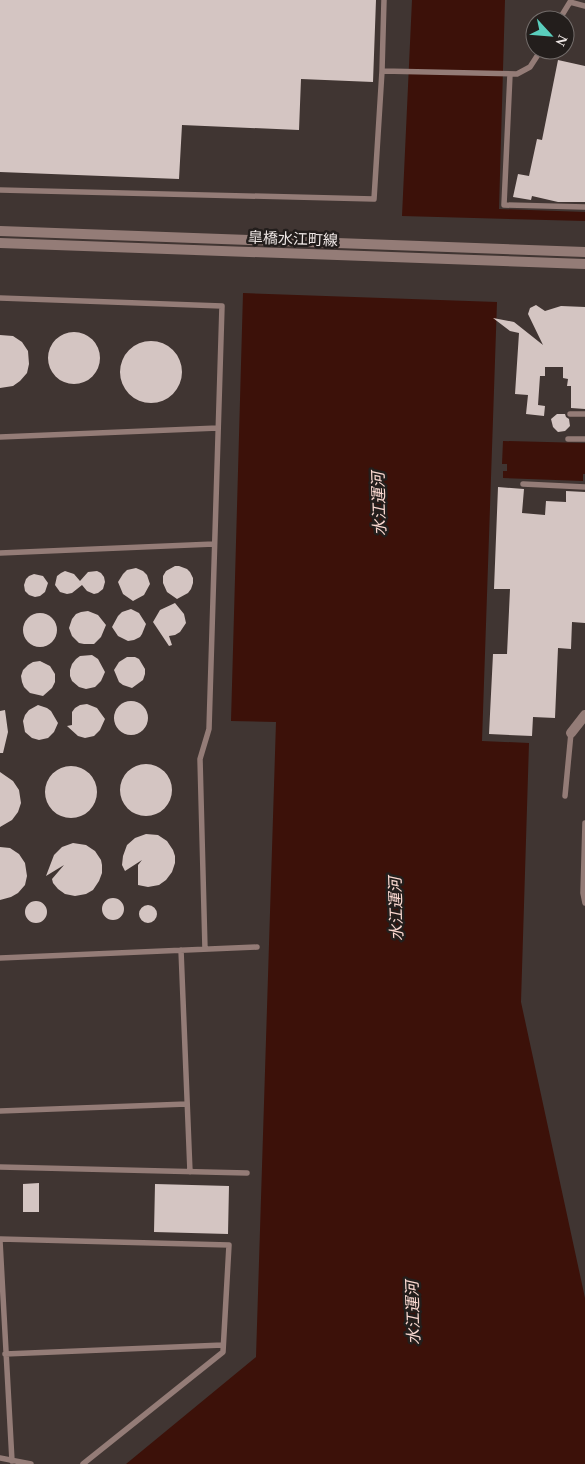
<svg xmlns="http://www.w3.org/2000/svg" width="585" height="1464" font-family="'Times New Roman','Noto Sans JP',serif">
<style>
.water{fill:#3c1109}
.building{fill:#d4c5c2}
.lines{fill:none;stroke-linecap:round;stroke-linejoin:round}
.service{stroke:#947c77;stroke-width:5.5}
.tertiary{stroke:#947c77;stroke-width:10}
.labels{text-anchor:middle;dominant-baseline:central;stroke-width:5;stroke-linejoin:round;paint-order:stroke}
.street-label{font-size:15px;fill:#eee7e5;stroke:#231e1c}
.water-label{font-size:16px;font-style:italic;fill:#fbd9d1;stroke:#231e1c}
</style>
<rect width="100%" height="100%" fill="#403532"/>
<path class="water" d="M412,0H505L499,209L585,212V221L402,216Z
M243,293L497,302L482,741L529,743L521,1002L585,1298V1464H126L256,1357L276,722L231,721Z
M503,441L585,443V474H583V481L503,478V471H507V464H502Z"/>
<path class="building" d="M0,0H376L373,82L301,79L299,130L182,125L179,179L0,172Z
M558,60L585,66V202H558L532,196L531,200L513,197L518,174L529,176L537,139L542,140Z
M536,305L545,311L561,306L585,307V409L571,408V386H567L568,379L563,378V367H545V376H540L538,405L545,406L544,416L526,414L528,395L515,394L519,333L510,331L493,318L514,322L543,345L528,314L530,308Z
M48 358a26 26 0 1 1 52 0a26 26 0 1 1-52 0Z
M0,335L13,336L22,342L28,351L29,364L27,373L20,381L13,386L0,388Z
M120 372a31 31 0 1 1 62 0a31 31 0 1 1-62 0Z
M557,414H565L566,417L569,419L570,426L565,431L558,432L553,427L551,419Z
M498,487L524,489L522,513L545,515L546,501L566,502V491L585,492V623L572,622L571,649L558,648L555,718L533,717L532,736L489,734L493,654H507L510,589H494Z
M175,566H179L187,569L190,572L193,578V583L191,589L188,593L177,599L167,592L163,583V576L166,571Z
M136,568L143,571L147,575L150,584L144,595L133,601L123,594L118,582L123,574L127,570Z
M65,571L74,574L80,581L88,572L97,571L101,573L104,577L105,582L103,589L98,593L94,594L87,591L82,585L72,593L67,594L60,592L55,585L57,576L61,573Z
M34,574L43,576L48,583L45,592L40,596L35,597L29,595L25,591L24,585L26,579L29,576Z
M175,603L184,614L186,623L180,632L175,635L169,636L172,645L169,646L153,622L160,610Z
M131,609L139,613L146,624L142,634L140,637L134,640L128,641L118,636L112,627L118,616L122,612Z
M88,611L98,615L106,625L101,637L94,644H84L79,643L72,636L69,628L72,619L76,614L81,612Z
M23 630a17 17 0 1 1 34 0a17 17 0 1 1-34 0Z
M92,655L98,659L105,672L101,681L95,687L86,689L79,687L72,681L70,676V670L72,664L76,659L80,656Z
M127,657H135L139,659L145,669V674L143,680L132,688L123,685L119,682L114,670L119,662Z
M40,661L50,666L55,674V682L52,688L43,696L30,693L24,687L22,682L21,676L23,670L28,665L33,662Z
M114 718a17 17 0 1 1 34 0a17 17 0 1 1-34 0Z
M87,704L97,708L105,719L100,730L94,736L85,738L78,736L67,726L72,725V712L75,708L80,705Z
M38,705L47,708L51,711L58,723L54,732L48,738L39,740L32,738L25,732L23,721L25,715L29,710Z
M5,710L8,732L3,753H0V711Z
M120 790a26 26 0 1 1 52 0a26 26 0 1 1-52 0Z
M45 792a26 26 0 1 1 52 0a26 26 0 1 1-52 0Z
M0,772L13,781L19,790L21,803L18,812L12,820L0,827Z
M146,834L158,835L167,841L173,850L175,856V863L172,872L166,880L159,885L148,887L138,885V865L142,860L125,871L122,865L123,856L127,845L135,838Z
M73,843L86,845L95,851L101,860L102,865V873L99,881L93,890L86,894L75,896L65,894L58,889L53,883L52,879L64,865L46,876L54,855L62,847Z
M0,847L10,848L19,854L25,863L27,876L25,885L18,893L11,897L0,900Z
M102 909a11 11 0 1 1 22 0a11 11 0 1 1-22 0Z
M25 912a11 11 0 1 1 22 0a11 11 0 1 1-22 0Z
M139 914a9 9 0 1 1 18 0a9 9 0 1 1-18 0Z
M39,1183V1212H23V1184Z
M155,1184L229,1186L228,1234L154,1232Z"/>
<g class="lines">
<path class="service" d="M559,20L570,2L585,6
M382,71L517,74L530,67L541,50
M510,74L504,205L585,207
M0,190L374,199L382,71L384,0
M0,298L222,306L209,729L200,759L205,949
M570,414H585
M0,437L218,428
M568,439H585
M523,484L585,487
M0,553L214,544
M565,796L571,733
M585,823L583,893L585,903
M181,950L190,1172
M0,958L257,947
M0,1111L187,1104
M0,1167L247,1173
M0,1239L229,1245L223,1352L83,1464
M0,1241L12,1461
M5,1354L223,1345
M0,1458L31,1464"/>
<path class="tertiary" d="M0,231L585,252
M0,243L585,264
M571,733L585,715"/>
</g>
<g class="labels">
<g class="street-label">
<text transform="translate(293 239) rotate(2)">皐橋水江町線</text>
</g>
<g class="water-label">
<text transform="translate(379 504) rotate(-92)">水江運河</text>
<text transform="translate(396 909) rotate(-92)">水江運河</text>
<text transform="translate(413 1313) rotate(-92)">水江運河</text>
</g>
</g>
<g transform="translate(550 35) rotate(116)"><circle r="24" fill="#231e1c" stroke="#746e6c"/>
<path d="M0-4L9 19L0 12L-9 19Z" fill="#5acebd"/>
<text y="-8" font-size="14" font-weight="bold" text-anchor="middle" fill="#eee7e5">N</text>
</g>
</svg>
